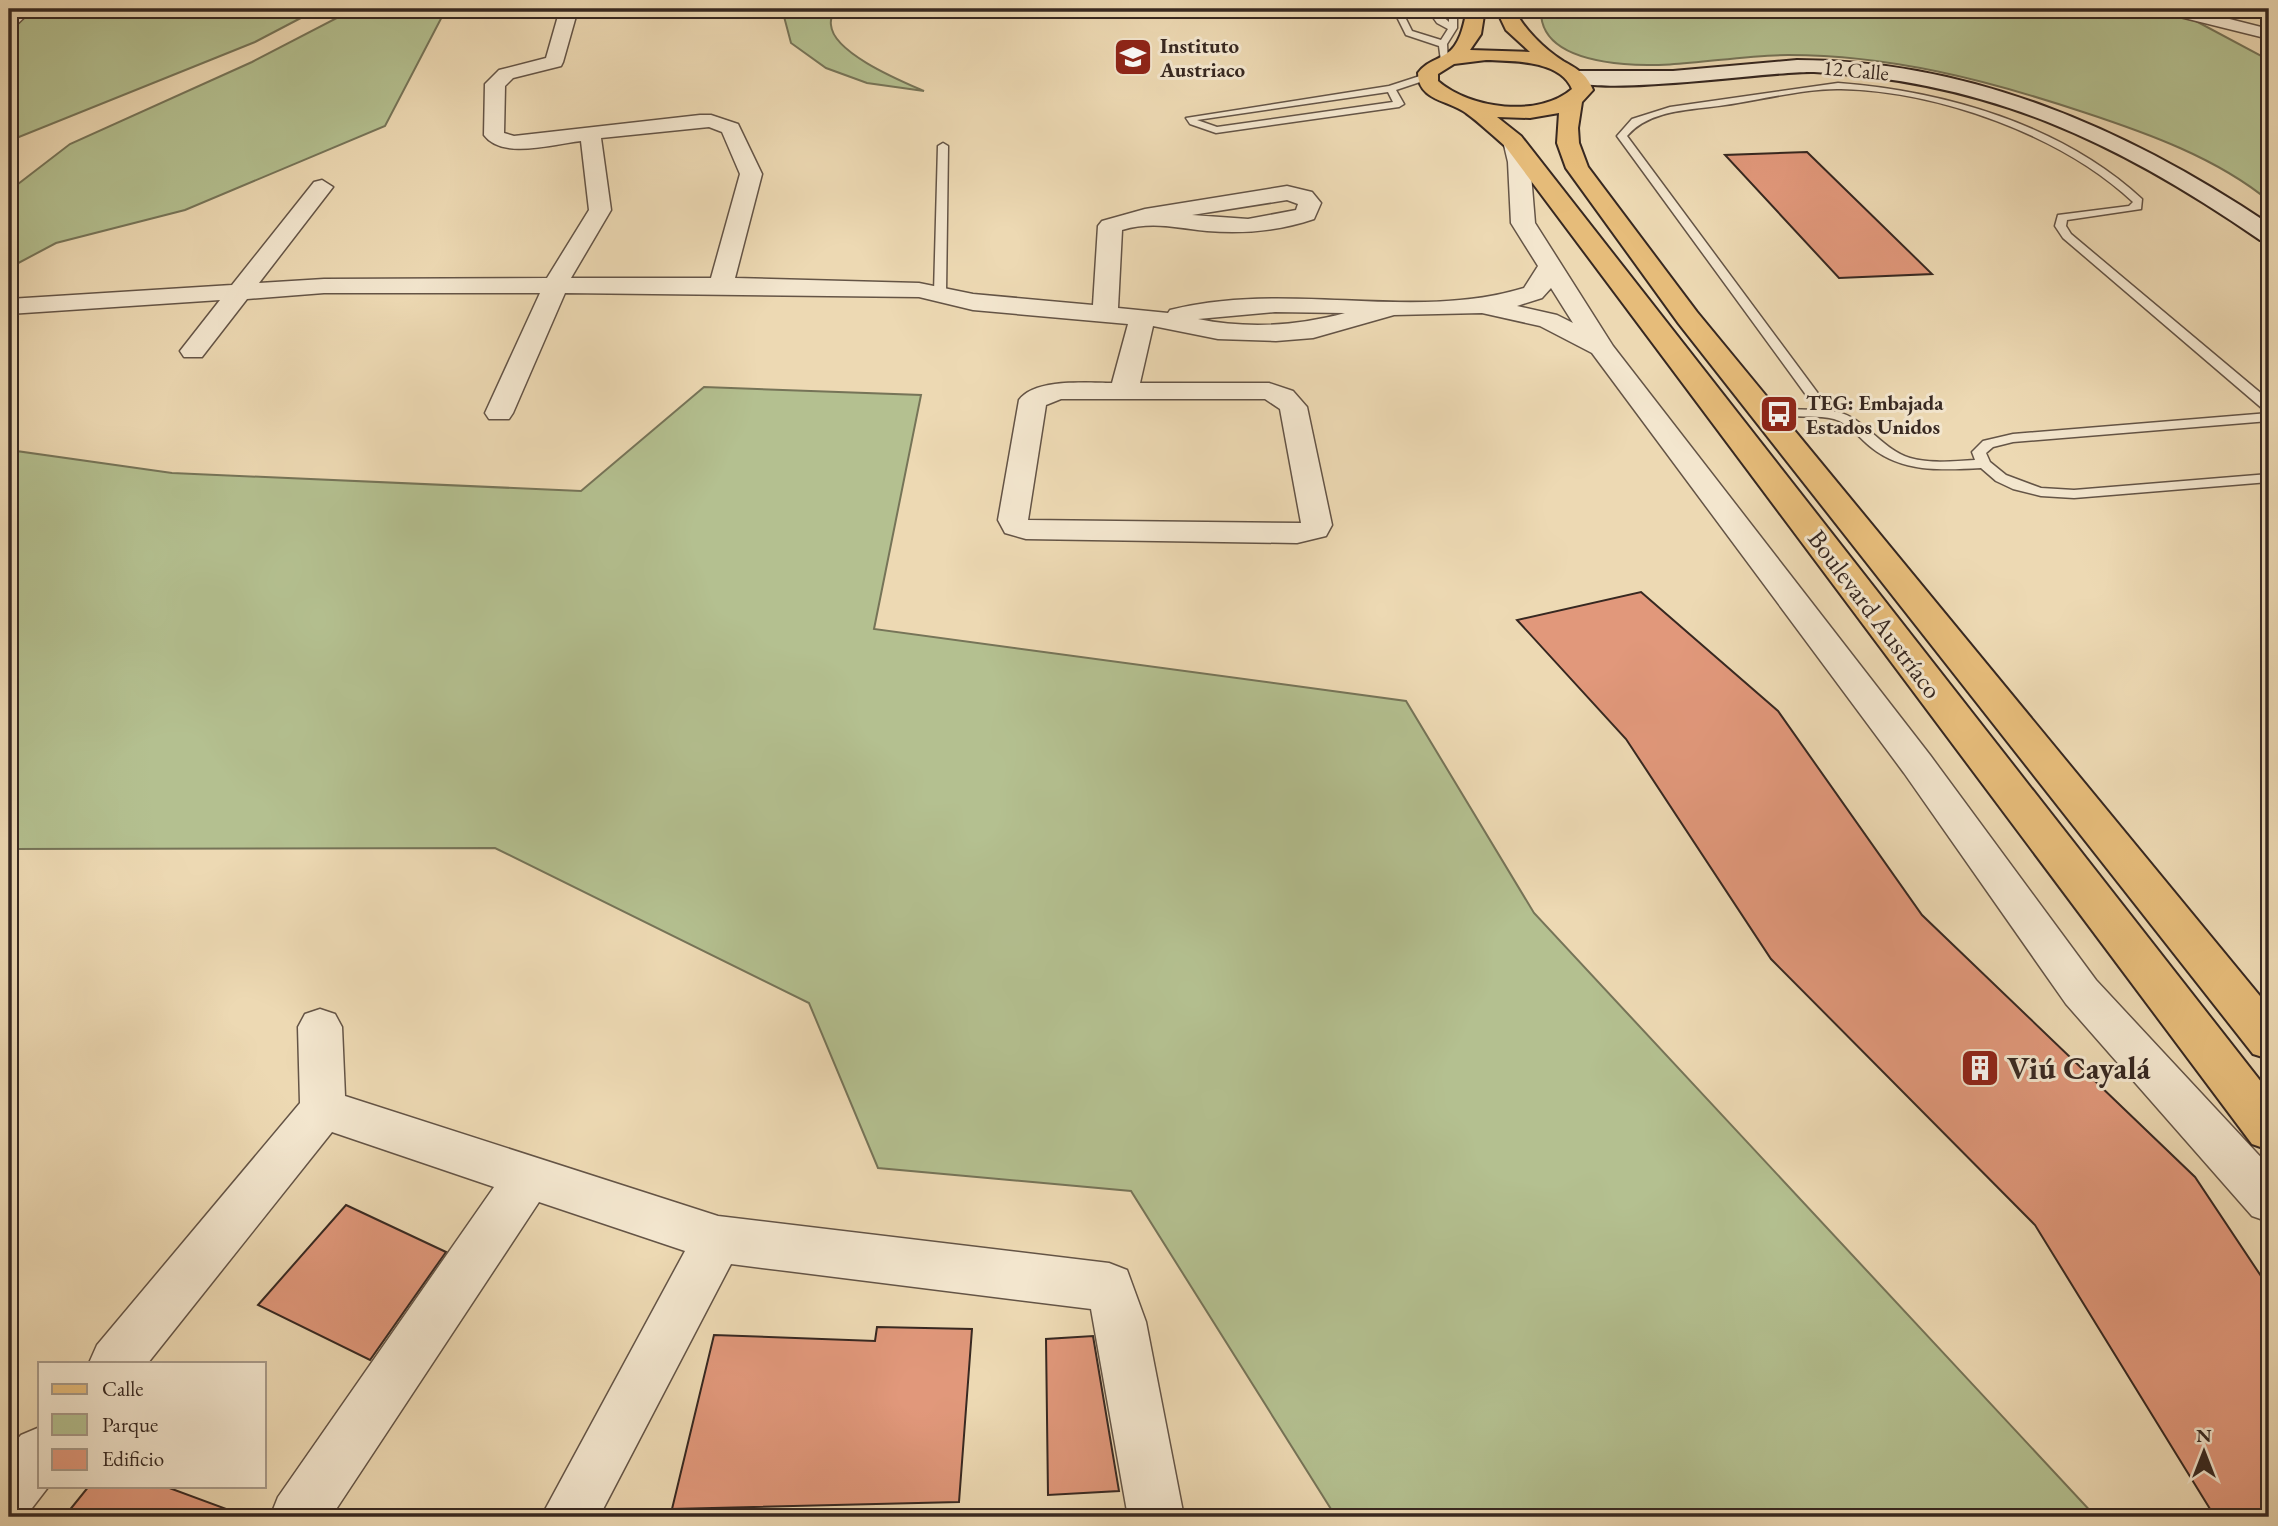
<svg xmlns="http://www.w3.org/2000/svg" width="2278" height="1526" font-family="'EB Garamond',serif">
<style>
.green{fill:#b4c090;stroke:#767458;stroke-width:2}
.building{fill:#e1987b;stroke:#372821;stroke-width:2}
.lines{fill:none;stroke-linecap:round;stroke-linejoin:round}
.lane-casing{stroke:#645446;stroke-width:3}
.street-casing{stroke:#645446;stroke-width:3}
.secondary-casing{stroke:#372821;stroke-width:4}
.primary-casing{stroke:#372821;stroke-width:4}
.lane{fill:#f3e6ce;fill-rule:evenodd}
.street{fill:#f3e6ce;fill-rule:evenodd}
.secondary{fill:#f3e6ce;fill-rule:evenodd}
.primary{fill:#e6bc7a;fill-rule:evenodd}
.labels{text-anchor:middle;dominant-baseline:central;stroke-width:6;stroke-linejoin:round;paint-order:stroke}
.far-poi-label{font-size:21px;font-weight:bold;fill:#372821;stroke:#f3e6ce;text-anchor:start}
.far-street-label{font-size:21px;fill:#372821;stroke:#f3e6ce}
.street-label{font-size:26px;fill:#372821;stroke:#f3e6ce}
.near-poi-label{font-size:32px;font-weight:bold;fill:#372821;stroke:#f3e6ce;text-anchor:start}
</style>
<rect width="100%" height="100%" fill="#edd9b3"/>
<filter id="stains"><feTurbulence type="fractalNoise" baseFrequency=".00286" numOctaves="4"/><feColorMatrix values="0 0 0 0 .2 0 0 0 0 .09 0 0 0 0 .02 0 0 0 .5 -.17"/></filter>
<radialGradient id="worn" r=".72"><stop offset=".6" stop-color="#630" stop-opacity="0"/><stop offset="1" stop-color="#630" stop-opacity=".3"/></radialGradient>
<path class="green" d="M9,9H318L255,42L9,141Z
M354,9H446L385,126L185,210L56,243L9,268V191L70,144L252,62Z
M782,9H835C833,13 830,20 831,25C833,53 901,81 924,91L867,83L826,68L791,43Z
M1541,9H2267L2192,19L2269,60V201C2217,158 2147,133 2083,112C1987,80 1890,55 1788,55C1735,55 1675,69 1624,64C1591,61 1539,51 1541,9Z
M704,387L921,395L874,629L1406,701L1534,913L2096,1517H1336L1131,1191L878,1168L809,1003L495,848L9,849V450L172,473L581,491Z"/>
<path class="building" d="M1807,152L1932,274L1839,278L1725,155Z
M1641,592L1778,711L1922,915L2195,1177L2269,1288V1517H2215L2035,1225L1771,959L1626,739L1517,620Z
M346,1205L446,1252L370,1360L258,1305Z
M877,1327L972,1329L959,1502L672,1509L714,1335L875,1341Z
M1093,1336L1119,1491L1048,1495L1046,1339Z
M89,1486H164L240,1514L239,1517H64Z"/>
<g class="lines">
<g class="lane-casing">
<path id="lane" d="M25,9H33L9,32V24Z
M1393,9H1401L1412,31L1441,40L1448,29L1437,23L1427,9H1435L1449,22V9H1457V28L1447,44L1448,63L1441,61L1439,46L1406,35Z
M1426,74L1429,75V79L1396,90L1404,104L1399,107L1216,133L1190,124L1186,118L1389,86ZM1388,92L1393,102L1217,127L1197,120Z
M1838,83C1945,91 2062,125 2142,199L2141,209L2067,220L2066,226L2071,234L2269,400V411L2264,410L2063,238L2055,226L2058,215L2129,206L2133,202C2062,135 1938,91 1841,89C1807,88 1760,100 1725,105C1692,110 1650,109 1627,136L1831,411C1862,413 1880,449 1910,458C1931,464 1954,461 1975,460L1972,452L1983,441L2013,434L2269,413V421L2013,442L1993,447L1986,453L1990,462L2006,475L2041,488L2074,490L2269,474V482L2074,498L2041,496L2013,489L1996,481L1981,468C1943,470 1904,473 1872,448C1860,439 1849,423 1834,419C1818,415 1801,418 1785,415V409L1817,410L1617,136L1632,119L1670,107Z
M943,143L948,146L946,293L940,297L934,293L938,146Z"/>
</g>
<g class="street-casing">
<path id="street" d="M560,9H578L563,62L561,66L513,78L505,86L504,133L514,136L700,115H711L738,124L762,174L735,278L919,283L973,294L1093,305L1098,226L1102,221L1145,209L1287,186L1312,192L1321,203L1314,219C1279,231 1244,234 1207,231C1175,228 1153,221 1122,230L1118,308L1168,313L1170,310C1288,280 1413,322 1524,288L1538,266L1511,223L1508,162L1503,141L1513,135L1520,137L1530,162L1535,223L1613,346L1930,755L2096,980L2269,1166V1222L2252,1216L2066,1004L1904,773L1592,353L1540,326L1482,313L1394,315L1313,338L1276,341L1218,339L1153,326L1140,383H1269L1293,391L1307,407L1332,525L1326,536L1297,543L1026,539L1005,533L998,520L1019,400C1035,378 1088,383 1112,383L1128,324L973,310L919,297L565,293L513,413L509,419H489L485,413L540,293H324L247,299L202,357H184L180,351L220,300L9,314V299L232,285L314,182L322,180L333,187L259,283L324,279L547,278L589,210L581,141C554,144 502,160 484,135L485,84L499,70L546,58ZM709,127L722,132L740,174L711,278H571L611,210L601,138ZM1287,200L1298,204L1296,210L1248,219L1192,215ZM1551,288L1573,323L1557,315L1517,306L1542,298ZM1275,312L1345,313C1297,326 1247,329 1198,319ZM1061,399H1265L1280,409L1301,523L1028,520L1046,405Z
M2161,9H2190L2269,29V39L2164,13Z
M320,1009L335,1014L342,1027L345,1096L718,1216L1109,1263L1127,1270L1146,1322L1184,1517H1128L1091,1309L731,1264L599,1517H541L685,1251L539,1202L331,1517H270L278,1497L494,1187L332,1132L148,1363H89L97,1345L300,1103L298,1027L305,1014Z
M40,1427V1486H49L29,1512L9,1517V1449L21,1435Z"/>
</g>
<g class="secondary-casing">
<path id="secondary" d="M1797,60C1970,60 2128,129 2269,224V242L2260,240C2118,142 1989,81 1814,72C1777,70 1583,100 1567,77L1577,71H1673Z"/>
</g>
<g class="primary-casing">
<path id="primary" d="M1467,9H1485L1481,34L1470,50L1530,52L1506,30L1496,9H1514C1523,28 1544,49 1563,61C1577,69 1586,73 1593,90L1582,102L1578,128L1579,143L1588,167L1697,312L2269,1007V1059L2253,1054L1679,324L1566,168L1557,143L1559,113L1530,118L1497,117L1521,136L2269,1092V1150L2252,1144L1505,146C1492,135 1480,123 1466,113C1449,100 1418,101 1418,73C1426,62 1435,61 1446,54C1460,46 1464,24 1467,9ZM1486,60C1512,61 1560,60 1572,89C1539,118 1470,109 1438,81V74L1454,64Z"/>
</g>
<use href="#lane" class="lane"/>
<use href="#street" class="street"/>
<use href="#secondary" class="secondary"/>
<use href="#primary" class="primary"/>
</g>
<defs>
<g id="school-square" transform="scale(2.0125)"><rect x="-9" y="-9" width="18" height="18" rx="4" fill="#8f2418" stroke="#f3e6ce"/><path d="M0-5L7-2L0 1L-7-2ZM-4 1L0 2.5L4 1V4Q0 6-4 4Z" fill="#fff"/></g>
<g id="bus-square" transform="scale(2.0125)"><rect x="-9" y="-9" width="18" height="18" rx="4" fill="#8f2418" stroke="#f3e6ce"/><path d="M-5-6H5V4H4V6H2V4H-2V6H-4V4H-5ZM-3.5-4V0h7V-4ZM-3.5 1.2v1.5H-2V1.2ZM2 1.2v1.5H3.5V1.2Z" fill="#fff"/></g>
<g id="building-square" transform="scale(2.0125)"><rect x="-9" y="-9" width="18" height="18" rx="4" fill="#8f2418" stroke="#f3e6ce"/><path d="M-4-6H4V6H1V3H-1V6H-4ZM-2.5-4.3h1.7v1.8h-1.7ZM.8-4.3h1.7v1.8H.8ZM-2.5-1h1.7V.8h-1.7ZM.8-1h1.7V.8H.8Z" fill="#fff"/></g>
</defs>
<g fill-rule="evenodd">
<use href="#school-square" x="1133" y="57"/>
<use href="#bus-square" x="1779" y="414"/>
<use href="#building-square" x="1980" y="1068"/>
</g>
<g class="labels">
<g class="far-poi-label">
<text x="1160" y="45">Instituto<tspan x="1160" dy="24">Austriaco</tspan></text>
<text x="1806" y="402">TEG: Embajada<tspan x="1806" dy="24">Estados Unidos</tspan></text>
</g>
<g class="far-street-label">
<text transform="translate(1856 70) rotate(5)">12 Calle</text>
</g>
<g class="street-label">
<text transform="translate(1875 614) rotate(53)">Boulevard Austríaco</text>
</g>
<g class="near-poi-label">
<text x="2007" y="1068">Viú Cayalá</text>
</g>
</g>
<rect width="2278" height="1526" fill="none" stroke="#edd9b3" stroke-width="35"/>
<rect x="10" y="10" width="2257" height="1505" fill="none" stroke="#372821" stroke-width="3.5"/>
<rect x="18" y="18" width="2243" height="1491" fill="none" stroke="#372821" stroke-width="2"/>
<rect x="38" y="1362" width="228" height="126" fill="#f3e6ce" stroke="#a89a89" stroke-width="2"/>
<rect x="52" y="1384" width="35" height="10" fill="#e6bc7a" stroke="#a89a89" stroke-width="2"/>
<text x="102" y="1396" font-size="21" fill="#372821">Calle</text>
<rect x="52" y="1414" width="35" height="21" fill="#b4c090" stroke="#a89a89" stroke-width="2"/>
<text x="102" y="1432" font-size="21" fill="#372821">Parque</text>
<rect x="52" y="1449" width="35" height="21" fill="#e1987b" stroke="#a89a89" stroke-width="2"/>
<text x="102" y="1466" font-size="21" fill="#372821">Edificio</text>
<g transform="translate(2204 1452)" stroke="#f3e6ce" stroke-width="5" paint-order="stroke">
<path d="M0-5L12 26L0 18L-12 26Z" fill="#372821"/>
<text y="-10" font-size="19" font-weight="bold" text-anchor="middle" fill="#372821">N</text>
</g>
<rect width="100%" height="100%" filter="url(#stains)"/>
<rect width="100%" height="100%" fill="url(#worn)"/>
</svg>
